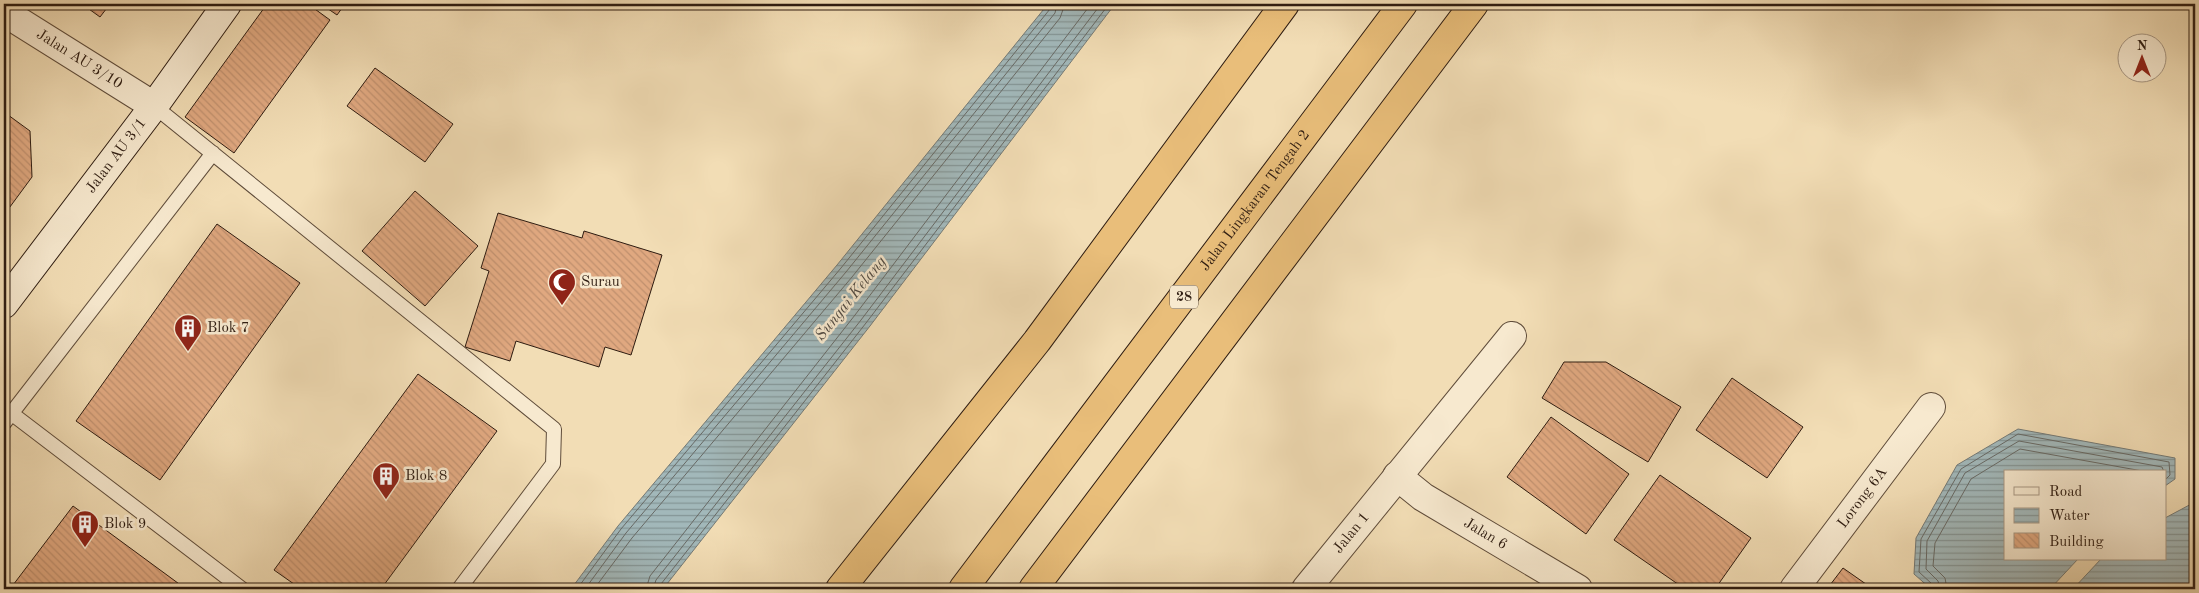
<svg xmlns="http://www.w3.org/2000/svg" width="2199" height="593" font-family="'Old Standard TT',serif">
<style>
.water{fill:url(#water-rules);stroke:#747a76}
.lines{fill:none;stroke-linecap:round;stroke-linejoin:round}
.shore{stroke:#686a66;stroke-width:1}
.building{fill:url(#building-back-hatch);stroke:#2e1c11}
.lane-casing{stroke:#5f4c3a;stroke-width:16}
.street-casing{stroke:#5f4c3a;stroke-width:30}
.secondary-casing{stroke:#2e1c11;stroke-width:30}
.highway-casing{stroke:#2e1c11;stroke-width:30}
.lane{stroke:#f7e9cf;stroke-width:14}
.street{stroke:#f7e9cf;stroke-width:28}
.secondary{stroke:#f7e9cf;stroke-width:28}
.highway{stroke:#e9be7a;stroke-width:28}
.labels{text-anchor:middle;dominant-baseline:central;stroke-width:5;stroke-linejoin:round;paint-order:stroke}
.shield{fill:#f7e9cf;stroke:#6a5a4a;stroke-width:1}
.shield-label{font-size:14px;font-weight:bold;fill:#2e1c11}
.street-label{font-size:15px;fill:#2e1c11;stroke:#f7e9cf}
.poi-label{font-size:15px;fill:#2e1c11;stroke:#f7e9cf;text-anchor:start}
.water-label{font-size:16px;font-style:italic;fill:#514b44;stroke:#f7e9cf}
</style>
<defs>
<pattern id="water-rules" width="6" height="5" patternUnits="userSpaceOnUse" patternTransform="scale(1.25)"><rect width="6" height="5" fill="#a2b8ba"/><path d="M0 2.5h6" fill="none" stroke="#849596"/></pattern>
<pattern id="building-back-hatch" width="6" height="6" patternUnits="userSpaceOnUse" patternTransform="scale(1.25)"><rect width="6" height="6" fill="#e0a880"/><path d="M-1 5l2 2M0 0l6 6M5-1l2 2" fill="none" stroke="#c0906e"/></pattern>
</defs>
<rect width="100%" height="100%" fill="#f2ddb5"/>
<filter id="stains"><feTurbulence type="fractalNoise" baseFrequency=".004" numOctaves="4"/><feColorMatrix values="0 0 0 0 .2 0 0 0 0 .09 0 0 0 0 .02 0 0 0 .5 -.17"/></filter>
<radialGradient id="worn" r=".72"><stop offset=".6" stop-color="#630" stop-opacity="0"/><stop offset="1" stop-color="#630" stop-opacity=".3"/></radialGradient>
<path class="water" d="M1048,4H1115L870,326L663,589H571L618,526L837,265Z
M2018,429L2175,458V479L2165,486V472H2005V559H2078L2050,589H1931L1914,574L1916,538L1957,465Z
M2195,502V589H2073L2101,559H2165V518Z"/>
<g class="lines">
<path class="shore" d="M577,589L621,529L841,268L1050,9L1051,4
M585,589L626,533L846,272L1055,13L1057,4
M594,589L632,538L852,277L1060,18L1065,4
M646,589L650,576L855,315L1091,4
M653,589L656,580L861,320L1101,4
M660,589L661,584L866,323L1109,4
M1933,589L1932,584L1919,572L1921,539L1961,469L2018,434L2169,462L2170,475L2165,480
M1940,589L1938,581L1926,569L1927,541L1965,473L2019,441L2162,467L2164,472
M1947,589L1945,578L1933,566L1935,543L1971,479L2020,449L2148,472"/>
</g>
<path class="building" d="M82,4H110L100,17Z
M267,4H308L330,20L234,153L185,117Z
M321,4H345L337,15Z
M375,68L453,124L425,162L347,106Z
M4,112L30,131L32,177L4,215Z
M415,191L478,246L425,306L362,251Z
M498,213L582,238L584,231L662,255L631,355L605,347L599,367L516,341L510,361L465,347L489,271L481,268Z
M217,224L300,283L160,480L76,421Z
M1564,362H1606L1681,407L1648,462L1542,398Z
M418,374L497,431L381,589H301L274,570Z
M1732,378L1803,427L1767,478L1696,430Z
M1551,417L1629,474L1586,534L1507,477Z
M1660,475L1751,538L1715,589H1685L1614,540Z
M73,506L186,589H10Z
M1843,568L1873,589H1827Z"/>
<g class="lines">
<g class="lane-casing">
<path id="lane" d="M154,106L554,429L553,464L459,589
M11,413L242,589
M4,423L213,153"/>
</g>
<g class="street-casing">
<g id="street">
<path id="s1" d="M4,12L154,106"/>
<path id="s2" d="M1397,476L1423,497L1578,589"/>
<path id="s3" d="M1306,589L1512,336"/>
<path id="s4" d="M1794,589L1931,407"/>
</g>
</g>
<g class="secondary-casing">
<g id="secondary">
<path id="s5" d="M4,304L154,106L227,4"/>
</g>
</g>
<g class="highway-casing">
<g id="highway">
<path d="M840,589L1037,341L1285,4"/>
<path id="s6" d="M963,589L1403,4"/>
<path d="M1033,589L1474,4"/>
</g>
</g>
<use href="#lane" class="lane"/>
<use href="#street" class="street"/>
<use href="#secondary" class="secondary"/>
<use href="#highway" class="highway"/>
</g>
<defs>
<g id="mosque-pin" transform="scale(1.4375)"><path d="M0 17L-7.5 6A9.5 9.5 0 1 1 7.5 6Z" fill="#8f2418" stroke="#f7e9cf"/><path d="M3.5-4.9A6 6 0 1 0 3.5 4.9A5 5 0 1 1 3.5-4.9Z" fill="#fff"/></g>
<g id="building-pin" transform="scale(1.4375)"><path d="M0 17L-7.5 6A9.5 9.5 0 1 1 7.5 6Z" fill="#8f2418" stroke="#f7e9cf"/><path d="M-4-6H4V6H1V3H-1V6H-4ZM-2.5-4.3h1.7v1.8h-1.7ZM.8-4.3h1.7v1.8H.8ZM-2.5-1h1.7V.8h-1.7ZM.8-1h1.7V.8H.8Z" fill="#fff"/></g>
</defs>
<g fill-rule="evenodd">
<use href="#mosque-pin" x="562" y="282"/>
<use href="#building-pin" x="188" y="328"/>
<use href="#building-pin" x="386" y="476"/>
<use href="#building-pin" x="85" y="524"/>
</g>
<g class="labels">
<rect class="shield" x="1170" y="285.5" width="28" height="23" rx="4"/>
<g class="shield-label">
<text x="1184" y="297">28</text>
</g>
<g class="street-label">
<text stroke="none"><textPath href="#s1" startOffset="89">Jalan AU 3/10</textPath></text>
<text stroke="none"><textPath href="#s5" startOffset="186">Jalan AU 3/1</textPath></text>
<text stroke="none"><textPath href="#s6" startOffset="486">Jalan Lingkaran Tengah 2</textPath></text>
<text stroke="none"><textPath href="#s4" startOffset="114">Lorong 6A</textPath></text>
<text stroke="none"><textPath href="#s3" startOffset="72">Jalan 1</textPath></text>
<text stroke="none"><textPath href="#s2" startOffset="106">Jalan 6</textPath></text>
</g>
<g class="poi-label">
<text x="581" y="282">Surau</text>
<text x="207" y="328">Blok 7</text>
<text x="405" y="476">Blok 8</text>
<text x="104" y="524">Blok 9</text>
</g>
<g class="water-label">
<text transform="translate(851 299) rotate(-51)">Sungai Kelang</text>
</g>
</g>
<rect width="2199" height="593" fill="none" stroke="#f2ddb5" stroke-width="20"/>
<rect x="5" y="5" width="2189" height="583" fill="none" stroke="#2e1c11" stroke-width="2.5"/>
<rect x="10" y="10" width="2179" height="573" fill="none" stroke="#2e1c11"/>
<rect x="2004" y="470" width="162" height="90" fill="#f7e9cf" stroke="#a79783"/>
<rect x="2014" y="487" width="25" height="8" fill="#f7e9cf" stroke="#a79783"/>
<text x="2049" y="496" font-size="15" fill="#2e1c11">Road</text>
<rect x="2014" y="508" width="25" height="15" fill="url(#water-rules)" stroke="#a79783"/>
<text x="2049" y="520" font-size="15" fill="#2e1c11">Water</text>
<rect x="2014" y="533" width="25" height="15" fill="url(#building-back-hatch)" stroke="#a79783"/>
<text x="2049" y="546" font-size="15" fill="#2e1c11">Building</text>
<g transform="translate(2142 58)"><circle r="24" fill="#f7e9cf" stroke="#a79783"/>
<path d="M0-4L9 19L0 12L-9 19Z" fill="#8f2418"/>
<text y="-8" font-size="14" font-weight="bold" text-anchor="middle" fill="#2e1c11">N</text>
</g>
<rect width="100%" height="100%" filter="url(#stains)"/>
<rect width="100%" height="100%" fill="url(#worn)"/>
</svg>
